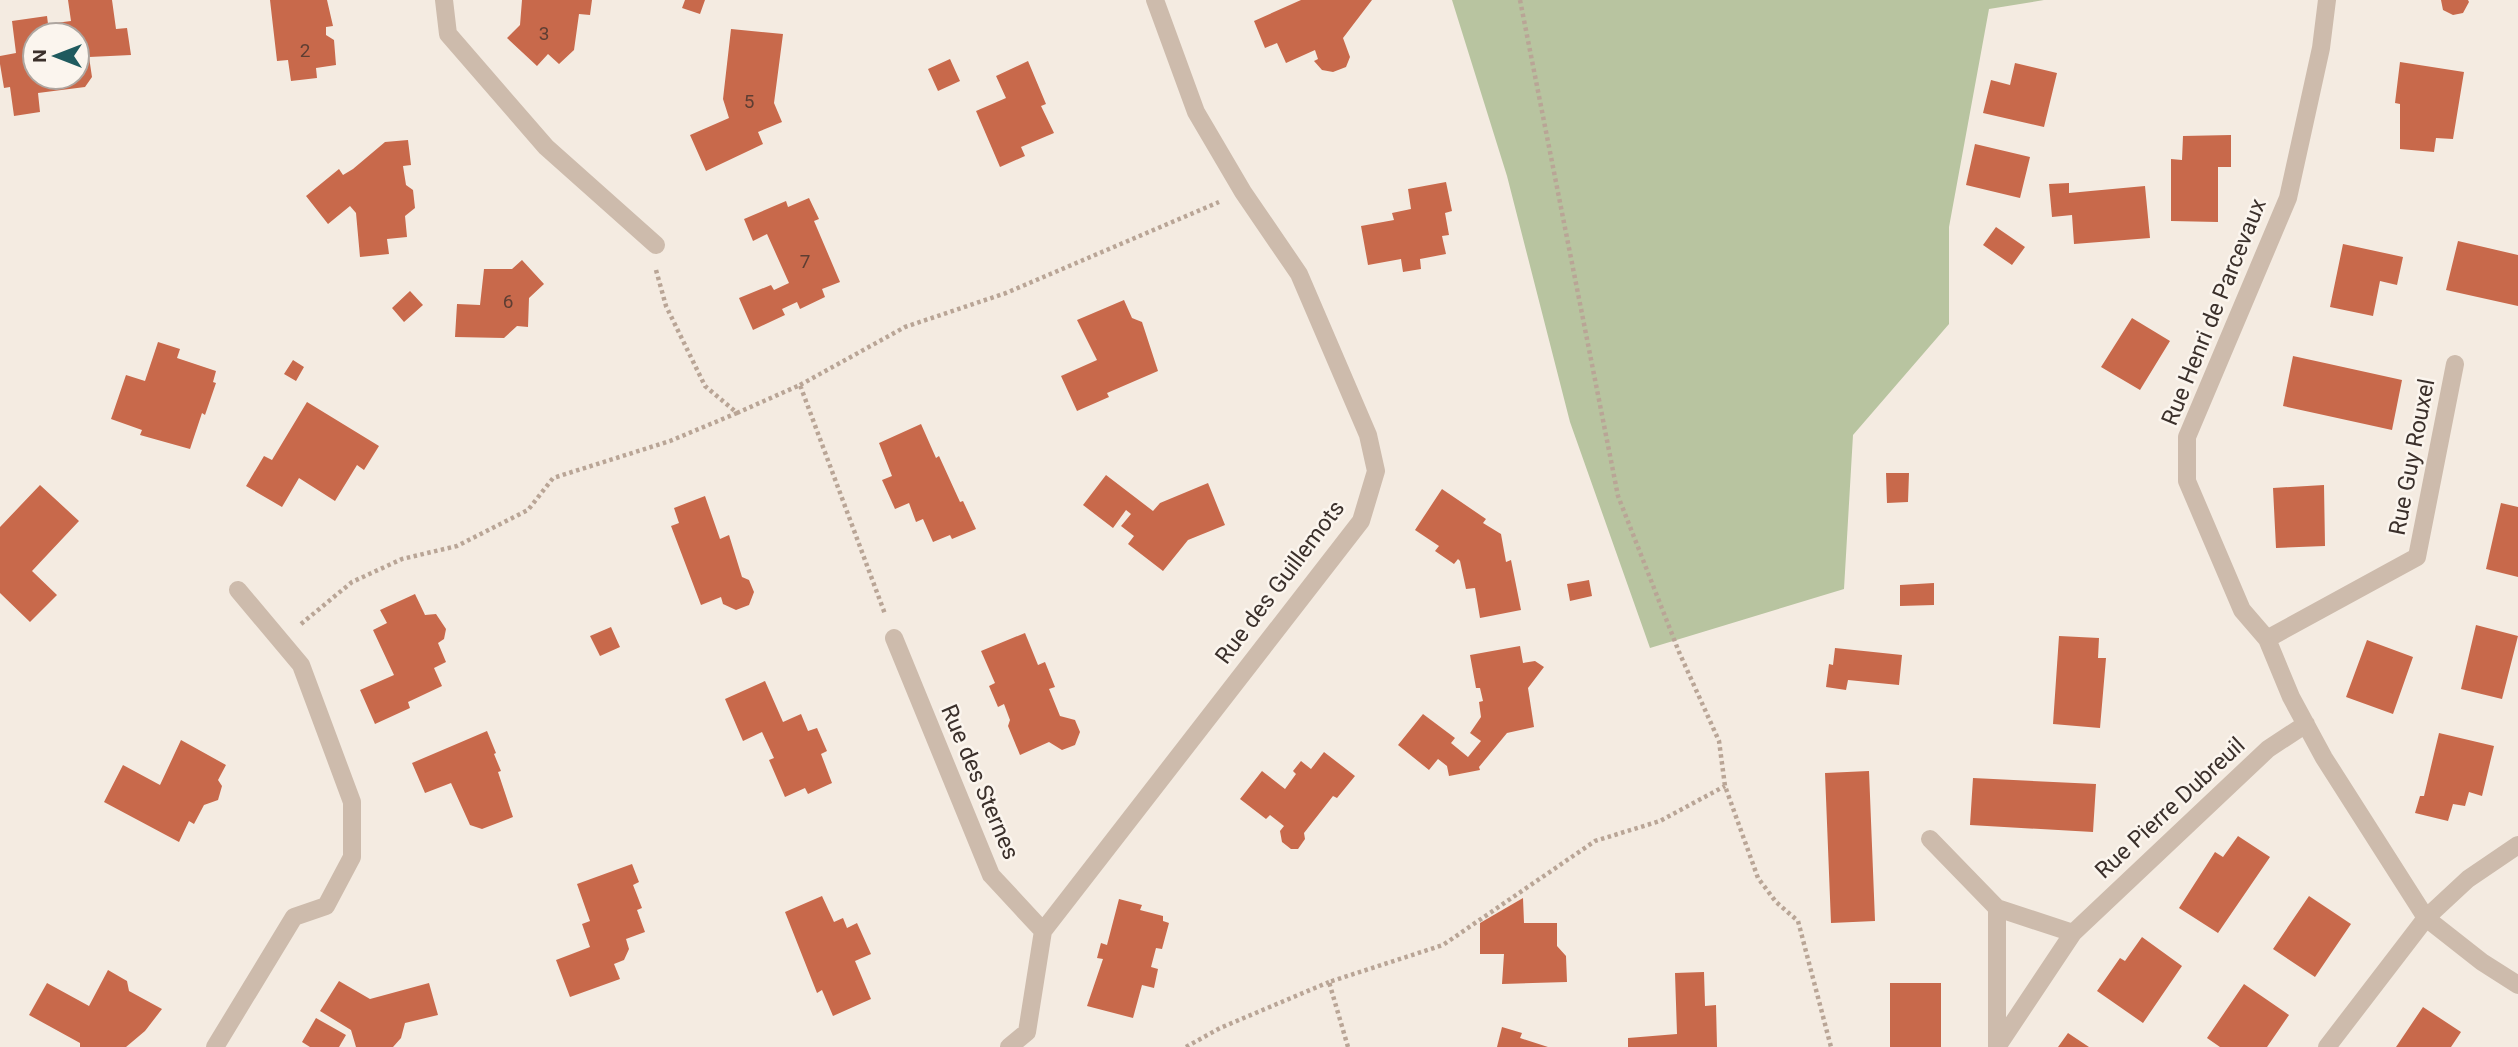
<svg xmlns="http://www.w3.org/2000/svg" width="2518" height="1047" font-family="Roboto,sans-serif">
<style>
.green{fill:#b8c4a0}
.building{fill:#c8694b;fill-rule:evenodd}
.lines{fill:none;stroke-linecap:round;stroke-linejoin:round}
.path{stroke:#b9a596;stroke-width:4.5;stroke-dasharray:3.5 3.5;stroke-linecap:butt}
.street{stroke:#cdbbac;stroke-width:18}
.labels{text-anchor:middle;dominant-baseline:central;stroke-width:5;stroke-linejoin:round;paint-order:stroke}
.number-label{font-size:19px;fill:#5e3e33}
.street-label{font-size:23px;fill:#3b302b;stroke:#fbf5ee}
</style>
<rect width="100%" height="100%" fill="#f4ebe1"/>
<path class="green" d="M1452,0H2044L1989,9L1949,227V324L1853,435L1844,589L1650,648L1570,422L1507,176Z"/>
<path class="building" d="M68,0H112L116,29L127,28L131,55L89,57L92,77L85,87L38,93L40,112L14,116L10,87L4,88L0,64V56L16,53L12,21L47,16L48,24L71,21ZM35,35H77V77H35Z
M270,0H327L333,26L326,27V35L334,40L336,65L316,68L317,78L291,81L288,60L277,61Z
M522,0H592L590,15L579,14L574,50L559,64L548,54L537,66L507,38L520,25Z
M685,0H705L700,14L682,8Z
M1301,0H1372L1343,38L1350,57L1346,67L1333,72L1322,70L1314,61L1318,59L1315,50L1286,63L1277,43L1265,48L1254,21Z
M2441,0H2468L2469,2L2463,13L2453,15L2443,10Z
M731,29L783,34L774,103L782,122L758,132L763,144L706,171L690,135L729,118L723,99Z
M950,59L960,81L938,91L928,69Z
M1028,61L1046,104L1041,106L1054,133L1021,147L1025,156L1000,167L976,111L1006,98L996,76Z
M2400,62L2464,72L2453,139L2436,138L2434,152L2400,149V104L2395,103Z
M2015,63L2057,73L2044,127L1983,113L1991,80L2010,85Z
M2231,135V167H2218V222L2171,221V159L2182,160L2183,136Z
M408,140L411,165L403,166L406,185L413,190L415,208L405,216L407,237L387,239L389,254L360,257L356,213L350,206L328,224L306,196L339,169L343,175L353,169L385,142Z
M1975,144L2030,157L2020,198L1966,185Z
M1446,182L1452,211L1445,213L1449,235L1442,236L1446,254L1420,259L1421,269L1403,272L1401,259L1368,265L1361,226L1394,220L1392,213L1411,209L1408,189Z
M2069,183V193L2145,186L2150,238L2074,244L2072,215L2052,217L2049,184Z
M809,198L819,219L814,221L840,282L822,289L825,297L800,309L797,302L782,309L785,315L753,330L739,298L771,285L774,290L789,283L767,234L753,241L744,219L786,201L788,207Z
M1996,227L2025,247L2012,265L1983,245Z
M2458,241L2518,255V306L2446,290Z
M2343,244L2403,257L2397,285L2380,281L2373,316L2330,307Z
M522,260L544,284L529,298L528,327L517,326L504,338L455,337L457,304L480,305L484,269H512Z
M410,291L423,305L404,322L392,308Z
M1124,300L1132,318L1142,322L1158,371L1107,393L1109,397L1077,411L1061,376L1097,360L1077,320Z
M2132,318L2170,341L2140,390L2101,367Z
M158,342L180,349L177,358L216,371L213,382L216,383L205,415L202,413L190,449L140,435L142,430L111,419L126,375L145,381Z
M2293,356L2402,380L2392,430L2283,406Z
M293,360L304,367L296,381L284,374Z
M307,402L379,446L364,470L357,465L335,501L299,478L282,507L246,486L264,456L272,460Z
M921,424L936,458L939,456L960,502L963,501L976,529L952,539L950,535L933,542L923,519L916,522L909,503L895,509L882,480L892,476L879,443Z
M1886,473H1909L1908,502L1887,503Z
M1106,475L1153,511L1160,503L1208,483L1225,525L1188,540L1163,571L1128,544L1134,536L1121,526L1131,514L1126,510L1113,528L1083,505Z
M40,485L79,521L32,571L57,595L30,622L0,593V527Z
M2324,485L2325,546L2276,548L2273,488Z
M1442,489L1486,519L1483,523L1501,534L1506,562L1511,560L1521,610L1480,618L1475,588L1466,589L1460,561L1458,559L1454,564L1435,551L1439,546L1415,530Z
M705,496L720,539L729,535L742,577L749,580L754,592L749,605L736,610L723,604L721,597L701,605L671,526L679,523L674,508Z
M2501,503L2518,507V577L2486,569Z
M1589,580L1592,596L1570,601L1567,584Z
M1934,583V605L1900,606V585Z
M415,594L425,615L436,614L446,629L444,639L438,643L446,662L434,668L442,686L408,702L410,708L375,724L360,690L394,675L373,630L387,623L380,610Z
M2476,625L2518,636L2502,699L2461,689Z
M611,627L620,647L600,656L590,636Z
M1025,633L1038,665L1045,662L1055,687L1049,689L1060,716L1075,720L1080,732L1075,745L1062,750L1049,742L1020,755L1008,726L1010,720L1004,704L998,707L989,686L995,683L981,651Z
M2059,636L2099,638L2098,658H2106L2100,728L2053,724Z
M2367,640L2413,657L2393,714L2346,697Z
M1520,646L1523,663L1535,661L1544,667L1528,688L1534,727L1507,733L1479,767L1480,770L1449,776L1447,766L1438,759L1429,770L1398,745L1423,714L1455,738L1451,743L1468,757L1481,741L1470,733L1481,717L1479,702L1483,701L1480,688H1476L1470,655Z
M1835,648L1902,655L1899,685L1848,680L1846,690L1826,687L1829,664L1833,665Z
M765,681L783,722L801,714L808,731L817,728L827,751L821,754L832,783L808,794L805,788L785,797L769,760L774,758L762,732L743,741L725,699Z
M487,731L496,753L494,754L501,771L498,772L513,817L482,829L470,825L451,783L425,793L412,763Z
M2439,733L2494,746L2482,796L2469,792L2465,806L2453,804L2448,821L2415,813L2420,796H2424Z
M181,740L226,765L218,780L222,786L218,800L204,805L194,824L189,821L179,842L104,802L123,765L160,785Z
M1324,752L1355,776L1337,798L1333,796L1304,833L1305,839L1298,849H1291L1282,842L1280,831L1284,826L1270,815L1266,819L1240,799L1262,771L1285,789L1296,774L1293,771L1301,761L1311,769Z
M1869,771L1875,921L1831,923L1825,773Z
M1973,778L2096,784L2093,832L1970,825Z
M2238,836L2270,857L2218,933L2179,908L2215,852L2223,857Z
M632,864L639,882L633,885L642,908L637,910L645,932L626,939L629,949L624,960L614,964L620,979L570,997L556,960L590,947L582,924L590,921L577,884Z
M822,896L834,922L843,918L847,928L857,923L871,954L855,961L871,999L833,1016L822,990L817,993L785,912Z
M2309,896L2351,924L2315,977L2273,949Z
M1523,898L1524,923H1557V946L1566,956L1567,982L1502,984L1504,954H1480V923Z
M1119,899L1142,905L1140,910L1163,916V921L1169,923L1162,949L1156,948L1151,967L1158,969L1154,988L1142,985L1133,1018L1087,1006L1103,959L1097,958L1101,943L1107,945Z
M2142,937L2182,966L2143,1023L2097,991L2120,958L2125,961Z
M108,970L127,981L129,991L162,1009L145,1031L126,1047H80V1043L29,1015L47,983L89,1006Z
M1704,972L1705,1006L1716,1005L1717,1047H1628V1038L1677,1034L1675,973Z
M339,981L370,999L429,983L438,1015L405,1023L401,1038L393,1047H356L351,1030L320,1011Z
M1890,983H1941V1047H1890Z
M2244,984L2289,1015L2267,1047H2220L2207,1038Z
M2423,1007L2461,1032L2451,1047H2396Z
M316,1018L346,1035L339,1047H310L302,1042Z
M1502,1027L1522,1033L1520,1038L1548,1047H1497Z
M2068,1033L2089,1047H2058Z"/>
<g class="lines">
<path class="path" d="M1520,0L1618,496L1679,652L1719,741L1725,786L1758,878L1776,902L1798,921L1831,1047
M656,270L666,306L705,386L737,413L800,385L885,614
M800,385L905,327L1006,293L1219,202
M301,624L352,582L402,559L457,546L528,510L553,478L670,441L737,413
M1186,1047L1220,1028L1329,982
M1348,1047L1329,982L1443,945L1595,841L1660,821L1725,786"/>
<path class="street" d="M444,0L448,34L546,147L656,245
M2327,0L2321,48L2288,198L2187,437V481L2242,610L2267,639L2291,697L2324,758L2426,918L2482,962L2518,985
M894,638L991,875L1043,931
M2267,639L2417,557L2455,364
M1930,839L1997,908L2073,933L1997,1047
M1997,908V1047
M2073,933L2268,749L2306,724
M215,1047L294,917L326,906L352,857V802L301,665L238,590
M1009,1047L1027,1032L1043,931L1361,521L1376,471L1368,435L1299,274L1243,192L1196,112L1155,0
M2327,1047L2426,918L2468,879L2518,845"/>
</g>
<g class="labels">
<g class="number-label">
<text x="544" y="33">3</text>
<text x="305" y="50">2</text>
<text x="749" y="101">5</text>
<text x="805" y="261">7</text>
<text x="508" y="301">6</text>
</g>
<g class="street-label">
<text transform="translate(2214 312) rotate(-68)">Rue Henri de Parcevaux</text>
<text transform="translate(2412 457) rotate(-79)">Rue Guy Rouxel</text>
<text transform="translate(1280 582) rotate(-53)">Rue des Guillemots</text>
<text transform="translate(980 782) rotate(67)">Rue des Sternes</text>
<text transform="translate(2170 808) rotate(-43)">Rue Pierre Dubreuil</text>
</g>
</g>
<g transform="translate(56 56) rotate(270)"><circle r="33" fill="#fbf5ee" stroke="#aea6a0" stroke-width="2"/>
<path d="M0-5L12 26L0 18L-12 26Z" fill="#1f5a5e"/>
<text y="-10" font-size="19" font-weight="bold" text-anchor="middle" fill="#3b302b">N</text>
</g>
</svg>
